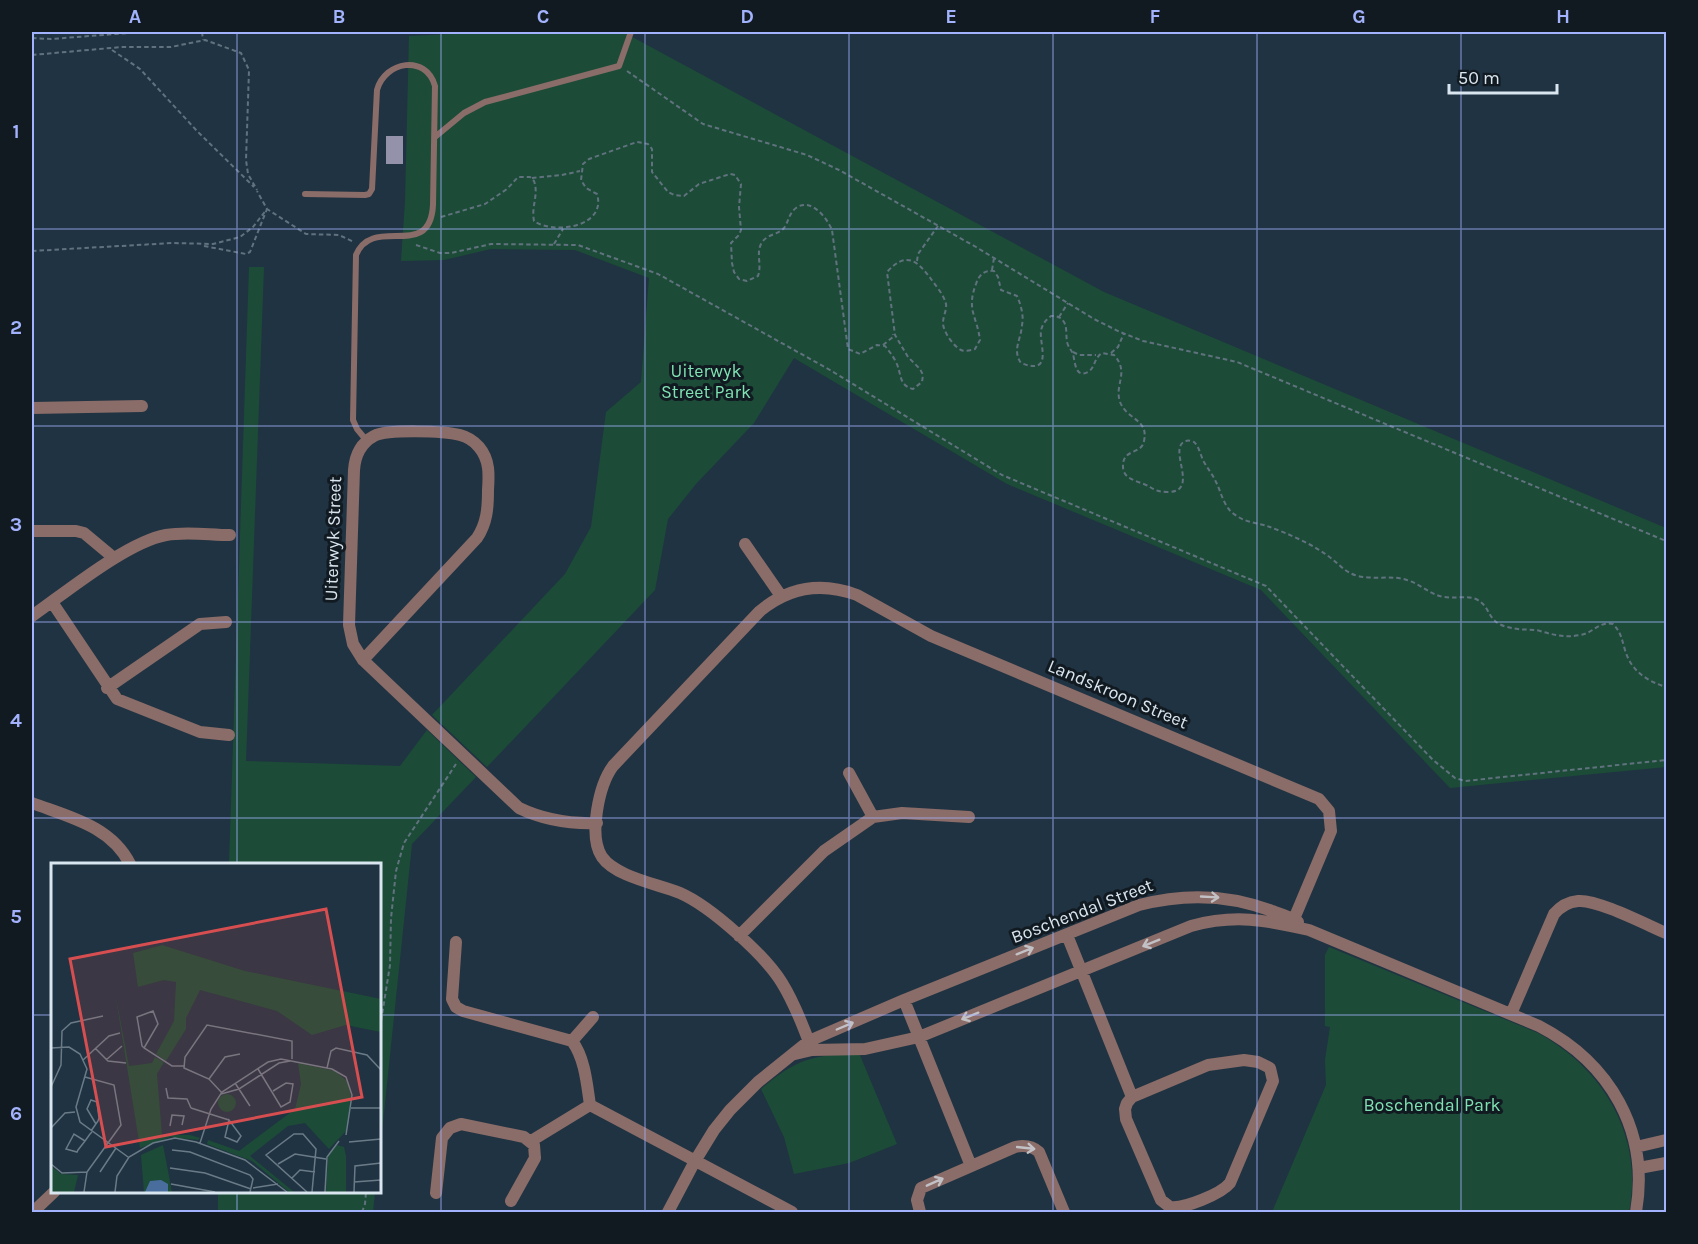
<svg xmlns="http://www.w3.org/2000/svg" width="1698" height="1244" font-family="Karla,sans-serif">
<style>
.green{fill:#1c4c37}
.building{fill:#9491aa}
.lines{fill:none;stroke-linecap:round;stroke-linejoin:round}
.path{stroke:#61727f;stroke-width:2;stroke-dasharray:4.5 3;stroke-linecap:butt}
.service{stroke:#8a6c68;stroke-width:6}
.minor{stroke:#8a6c68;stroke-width:12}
.oneway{stroke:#c2c1c6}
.grid{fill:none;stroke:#a2b2fd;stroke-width:1.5;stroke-opacity:0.55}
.labels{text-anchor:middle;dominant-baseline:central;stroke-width:6;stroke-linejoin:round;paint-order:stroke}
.park-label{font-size:18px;fill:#7ee2b2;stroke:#121a21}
.street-label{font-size:18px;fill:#dae6ef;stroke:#121a21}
.inset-road{fill:none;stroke:#6a7b87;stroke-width:1.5}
.view{fill:#d74e50;fill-opacity:0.15;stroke:#d74e50;stroke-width:3}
.inset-edge{fill:none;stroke:#dae6ef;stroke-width:3}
.neatline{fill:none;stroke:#a2b2fd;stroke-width:2}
.grid-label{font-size:20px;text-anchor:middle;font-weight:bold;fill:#a2b2fd}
</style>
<rect width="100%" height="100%" fill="#203342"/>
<path class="green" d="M491,32H623L1104,292L1666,528V767L1450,788L1261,590L1007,484L794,358L754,423L696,484L668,519L655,590L487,767L432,715L565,574L591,527L606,412L641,382L649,278L575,250L491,249L444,260L401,261L405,202L409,36Z
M249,267H264L246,761L400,766L427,730L476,777L412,844L380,1151V864H229Z
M1329,947L1538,1033C1604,1069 1644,1137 1629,1212H1272L1326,1085L1325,1060L1330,1027L1325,1026V955Z
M859,1053L897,1144L849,1163L794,1174L784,1137L761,1089C796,1059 813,1055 859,1053Z
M218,1192H375L373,1212H218Z"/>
<path class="building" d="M386,136H403V164H386Z"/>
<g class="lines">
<path class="path" d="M202,32L203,40
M32,38L51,39L141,32
M112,50L140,69L197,131L254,187
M32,55L122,47H171L205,40L241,53L249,70L246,160L248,174L257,190
M627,71L703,124L807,155L839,170L976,247L1094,319L1120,332L1143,341L1237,362L1666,541
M532,178L562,175L580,171
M441,217L485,204L507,189L518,177H530L534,181C539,195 531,206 534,221C554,235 607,227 597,194L586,188L581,180L583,164L589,159L637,142L648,144L652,149V172L668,192L674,195L684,196L699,184L730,174L735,175L741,184L739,207L741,230L739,235L731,243L732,263L734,272L739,279L747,281L758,276C762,265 756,254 761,244C766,234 778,235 784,228C789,221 789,213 796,208C811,197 827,218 832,230L848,349L860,354L877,345L885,346C889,351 893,356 896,362C902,374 898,385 913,389L922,382L923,375L920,369L908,357L895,335L887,272C906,251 917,260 931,279C936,286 944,295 946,304C947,310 943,316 943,323C943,331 953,346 961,350C965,352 971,350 975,349L980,340C977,316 966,310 976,284C979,275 984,270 994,271L998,277L1001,290L1017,296C1021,305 1024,316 1022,325C1021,340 1012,350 1021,363C1054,376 1039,344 1041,331C1042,324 1046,320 1051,316C1057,316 1061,317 1064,322C1068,329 1065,338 1068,345C1070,350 1071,349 1073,354C1075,361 1075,379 1088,372C1095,368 1094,358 1102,353L1114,355C1130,373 1114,384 1120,402C1127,420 1149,419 1144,441C1142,455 1122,448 1123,467C1123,469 1124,473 1126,475C1131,481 1144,483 1150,487C1156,491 1161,492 1168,492C1201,492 1166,447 1186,441C1188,440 1192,441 1194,442C1199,446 1201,457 1204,462C1208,469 1213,475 1216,482C1222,494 1224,509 1237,516C1245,522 1257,523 1267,526C1287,533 1315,545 1332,559C1341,566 1346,573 1358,576C1374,580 1393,575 1407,580C1421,584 1430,595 1444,597C1454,599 1466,595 1476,599C1495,609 1483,625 1518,629C1525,630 1533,629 1540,631C1554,635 1565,638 1580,635C1594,633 1598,621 1613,624C1621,632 1622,640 1625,650C1631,671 1647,681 1666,687
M554,244L563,229
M416,245L440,253H451L491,244L578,245L658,274L830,370L1002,475L1266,586L1433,760L1455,778L1465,781L1666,760
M204,246L246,254L250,252L267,209L257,191
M32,251L173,243L213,244L240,237L253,227L267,209L306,234L339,235L354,242
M917,261L918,254L938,226
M992,270L994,258
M1059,317L1068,303
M883,345L893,337V334
M1073,352L1079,355H1096
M1111,353L1118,347L1124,333
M380,1028L390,965L391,918L396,871L404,843L456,764
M362,1212L365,1204L366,1192"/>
<path class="service" d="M435,137L464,113L485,102L619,66L631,32
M305,194L365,195L369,194L372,189L377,90C385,61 426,54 435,86L433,205C430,262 373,214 356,255L353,420L357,429L367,441"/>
<path class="minor" d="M32,408L142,406
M32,531H76L84,533L114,558
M745,544L781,596
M52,602L117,699L200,732L229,735
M32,616C65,593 127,542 166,535C186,531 210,535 230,535
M363,660L477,538C487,523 488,508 488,490C489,475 490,460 479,447C474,441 468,437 460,435C444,431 388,429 374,436C361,443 355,456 354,470L349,625L353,644L363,660L519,808C544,820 569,824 597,823
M107,688L200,624L226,622
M849,773L873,817
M32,803C69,817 111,826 130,864
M1067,935L1132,1097
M739,936L824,851L873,817L902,813L969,817
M456,942L452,999L456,1007L463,1011L572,1041C585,1058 587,1085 590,1105
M904,1000L971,1166
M1511,1014L1554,914C1560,907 1567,902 1578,901C1597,899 1647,925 1666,933
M572,1041L593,1017
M812,1050C804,1028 795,1004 782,983C765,955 710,906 680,893C658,884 616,877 602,857C588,836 599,785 613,766L760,611C789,587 822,582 857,595L931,636L1319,799L1329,811L1331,831L1291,926
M795,1054L812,1050L865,1049L919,1037L1191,926C1235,914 1265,920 1309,930L1539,1026C1610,1063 1650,1131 1636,1212
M1244,1060L1258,1062L1270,1068L1273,1081L1230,1183C1221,1194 1184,1209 1170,1207L1161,1200L1126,1119L1125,1109L1127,1103L1132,1097L1208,1065Z
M590,1105L792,1212
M531,1141L590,1105
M1636,1147L1666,1140
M1639,1168L1666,1163
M436,1193L442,1138L450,1128L461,1124L524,1137L534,1145L535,1158L511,1201
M33,1212L54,1192
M668,1212L695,1161L714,1130L730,1110L758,1082L809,1041L904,1000L1139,905C1185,893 1228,894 1272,911C1281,914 1291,917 1298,922
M920,1212L917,1200L921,1188L1015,1147C1024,1145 1032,1146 1039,1152L1064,1212"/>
</g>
<defs><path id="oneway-shaft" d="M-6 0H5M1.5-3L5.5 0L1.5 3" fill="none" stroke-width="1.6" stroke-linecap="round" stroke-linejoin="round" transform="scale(1.5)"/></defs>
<g class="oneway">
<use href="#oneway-shaft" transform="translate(1210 897) rotate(3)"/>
<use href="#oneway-shaft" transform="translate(1151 943) rotate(158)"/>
<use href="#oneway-shaft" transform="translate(1025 951) rotate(-22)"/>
<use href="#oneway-shaft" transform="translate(970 1016) rotate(158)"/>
<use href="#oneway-shaft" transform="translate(845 1026) rotate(-23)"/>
<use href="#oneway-shaft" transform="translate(1026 1148) rotate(6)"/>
<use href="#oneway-shaft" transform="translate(935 1182) rotate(-24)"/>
</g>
<path class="grid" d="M237,32V864M441,32V1212M645,32V1212M849,32V1212M1053,32V1212M1257,32V1212M1461,32V1212M32,229H1666M32,426H1666M32,622H1666M32,818H1666M32,1015H52M380,1015H1666M237,1192V1212"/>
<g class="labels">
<g class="park-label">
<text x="706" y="371">Uiterwyk<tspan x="706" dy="21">Street Park</tspan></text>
<text x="1432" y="1105">Boschendal Park</text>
</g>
<g class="street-label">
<text transform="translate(333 539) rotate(-88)">Uiterwyk Street</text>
<text transform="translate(1118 694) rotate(23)">Landskroon Street</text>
<text transform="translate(1082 911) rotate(-21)">Boschendal Street</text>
</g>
</g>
<g transform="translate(51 863)">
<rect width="330" height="330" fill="#203342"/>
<path d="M111,82L194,108L330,136V169L295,162L261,172L226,148L149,127L135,155V166L115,198L105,191L123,158L125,119L113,117L87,124L82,90ZM64,129L78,203L101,200L104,194L113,199L106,211L111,272H139L149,275L147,277L119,274L89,285ZM247,200L284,208L296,218L300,233L295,268L278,286L254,260L237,263L199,293L243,329H238L201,298L156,281L157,277L188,288L244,246L250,221ZM167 240a9 9 0 1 1 18 0a9 9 0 1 1-18 0ZM112,282L121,329H93L90,292ZM286,282L293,284L295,293V329H275L277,292ZM0,303L10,311L27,312L23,329H0Z" fill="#1c4c37"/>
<path d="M110,317L117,321V329H94L99,318Z" fill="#496e9e"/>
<path class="inset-road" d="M0,185L18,184L29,191L36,206L25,244L29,259L77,294M44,185L57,198L75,200M93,185L107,161L102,148L86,154L91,183L93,185L121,203H133M32,197L58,173L69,170M55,197L71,183M276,205L280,188L285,185L316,192L330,207M207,206L230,244L239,239L242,221L235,220L222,228M158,216L174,194L189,191M184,220L199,243M0,224L10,202L11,168L20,160L52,153M115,225L117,235L136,236L140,245M170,231L188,226L228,200L239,198M172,231L158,216L133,205L134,194L156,162L241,178V196M140,245L178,257M300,245H330M178,257L190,273L186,279L174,274ZM119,263L121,252L133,253L131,262M0,265L14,250L24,249M40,268L47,258L48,255L46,239L40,237L36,246L45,261M34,278L23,271L15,286L26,289L27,287L34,278L39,271L41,269M298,279L330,276M149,280L160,246L171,229L217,199L230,196L281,206L295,214L301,232L295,272M121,287L139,289L199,312L202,316L199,329M0,301L11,310L36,309L70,262L63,222L34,214M227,301L244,291L275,296M119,305L154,310L200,326M49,309L65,285M241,315L249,307L264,309M303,319L330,317M120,321L164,329M202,325L227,321M33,329L36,309M64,329L66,313L78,294L102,280L124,275L145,279L194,297L236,329M256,329L215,292L243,271H252L265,286L261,329M274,329L276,294L288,278M303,329L304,303L330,300"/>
<path class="view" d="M275,46L311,234L55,284L19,96Z"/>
<rect width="330" height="330" class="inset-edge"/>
</g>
<rect width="1698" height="1244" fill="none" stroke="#121a21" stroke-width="66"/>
<path d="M1449 84v9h108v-9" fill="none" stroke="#dae6ef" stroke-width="3"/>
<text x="1458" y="84" font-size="18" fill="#dae6ef" stroke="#121a21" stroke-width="4.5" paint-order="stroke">50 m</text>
<rect x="33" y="33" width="1632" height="1178" class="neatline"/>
<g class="grid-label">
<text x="135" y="23">A</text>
<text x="339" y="23">B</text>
<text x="543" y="23">C</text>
<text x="747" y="23">D</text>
<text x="951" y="23">E</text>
<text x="1155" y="23">F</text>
<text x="1359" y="23">G</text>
<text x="1563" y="23">H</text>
<text x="16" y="138">1</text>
<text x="16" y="334">2</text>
<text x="16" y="531">3</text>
<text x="16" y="727">4</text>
<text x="16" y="923">5</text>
<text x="16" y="1120">6</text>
</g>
</svg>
